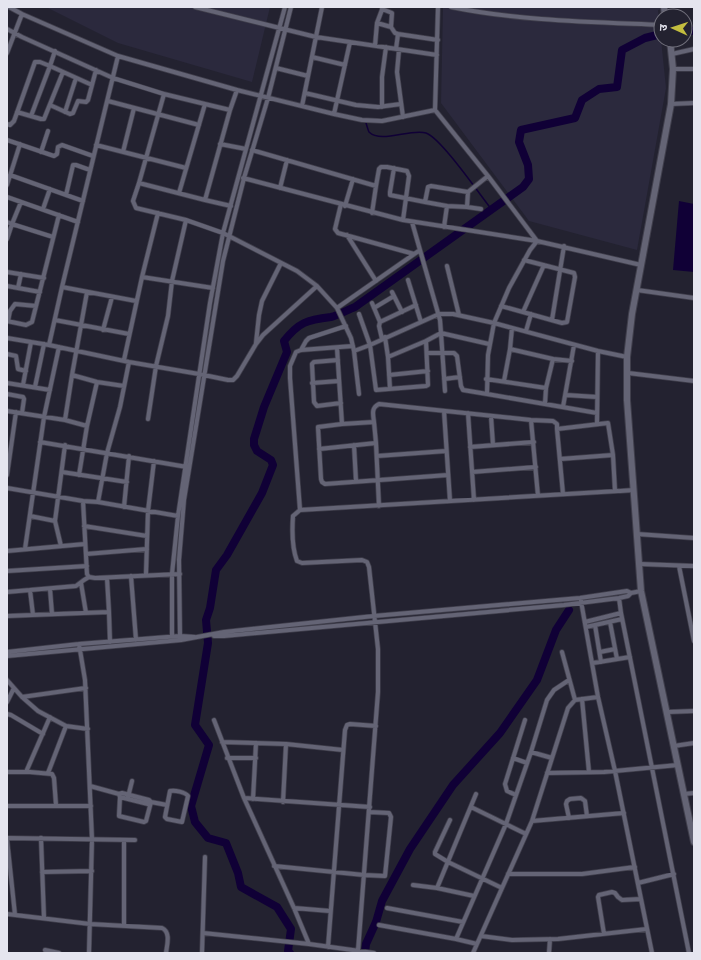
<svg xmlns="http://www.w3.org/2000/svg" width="701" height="960" font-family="Barlow,'Noto Sans Devanagari',sans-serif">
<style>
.built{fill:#2b293d}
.water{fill:#100036}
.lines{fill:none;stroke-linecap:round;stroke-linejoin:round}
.stream{stroke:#100036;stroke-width:1.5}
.river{stroke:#100036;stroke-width:8}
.minor-casing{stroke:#403f4c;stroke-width:5.5}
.secondary-casing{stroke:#403f4c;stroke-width:8}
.minor{stroke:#646475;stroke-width:4}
.secondary{stroke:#646475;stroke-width:6}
</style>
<rect width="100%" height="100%" fill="#232230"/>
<path class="built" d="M46,7H270L252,82L118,43Z
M443,7H675L658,10L666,88L637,250L529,221L441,103Z"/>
<path class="water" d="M679,201L694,204V272L673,270Z"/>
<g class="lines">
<path class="stream" d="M366,123C367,126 368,130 369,132C381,144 411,128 426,133C441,138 480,195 492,210"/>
<path class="river" d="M685,30L694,31
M290,953L288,951L291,929L277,907L241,887L238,873L226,843L208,838L195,822L191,806L209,745L195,725L208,643L206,620L210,608L216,570L227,555L262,493L273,465L271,460L257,451L254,445V439L264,407L287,352L284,341C299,322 307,320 331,317C339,315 347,310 355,307L523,187L529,179L528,165L519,142L521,130L575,118L582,100L599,89L617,87L622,50L645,38L661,34
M365,953L366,944L376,922L382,901L410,849L453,785L500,733L537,680L556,630L569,610"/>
<g class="minor-casing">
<path id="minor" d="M9,7L22,14L118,56L237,90L334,114L362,120L382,121L435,110
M195,7L316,37L437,55
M451,7C520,21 591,22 661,25
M382,9L392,13L391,27
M377,23L391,27L395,33L398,34L438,40
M7,29L22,37L113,78L164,94L139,183L133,201L136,208L186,220L223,233L297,271L317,286L337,308L351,338L354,351L359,394
M375,46L377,23L383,7
M396,49L398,34
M399,50L397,72L403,117
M7,53L22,14
M672,54L694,49
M312,57L345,65
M276,68L308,76
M673,69H694
M305,93L356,105L378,107L401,104
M164,94L205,104
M108,101L199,125
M671,104L694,103
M50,105L70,114L73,113L78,101L86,102L88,100L96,70
M302,106L322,7
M382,107V77L386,47
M17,112L41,119H44L63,72
M65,112L76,78
M334,114L350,42
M31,116L50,66L92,85
M7,124L10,125L14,121L35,62H40L50,66L55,51
M7,140L54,156L57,154L58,147L62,145L93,156
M220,144L246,149
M96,145L186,168
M252,150L376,186L372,213
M41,152L48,131
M123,152L134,108
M394,168L390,192V195L425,202
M10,175L83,201
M243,178L403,220L537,241L641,265
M139,183L205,200L230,110
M7,185L20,144
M376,186L379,169L381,167H387L407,171L409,176L403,220
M280,188L287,160
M468,192L488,176
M179,193L205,104L230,110L237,90
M66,195L73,165H76L90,170
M7,197L78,222
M205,200L231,206
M21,202L12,224L53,237
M341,204L335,229L338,233L414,254
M345,206L353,179
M467,207L481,209
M43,209L50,189
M7,222L12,224L7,239
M444,227L447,206L425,202L428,187L431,186L468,192L467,207L447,206
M347,235L376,281
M447,266L459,315
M7,272L44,278
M142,277L213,288
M408,280L421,322
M7,286L40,292
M62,287L136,301
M18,288L21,274
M637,290L694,298
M392,292L402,312
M372,303L380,322
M501,306L562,323L567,322L575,277L574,273L524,260
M337,308L420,250
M374,308L394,296
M523,312L544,265
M359,314L370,345L376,390L426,386L428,385L426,341L441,333L440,320L412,222
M55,320L129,334
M552,320L564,246
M7,321L26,325L32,322L59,215
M8,321L10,311L15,304L36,306
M103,330L112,297
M526,331L531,314
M385,337L388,357L426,341
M7,338L49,345L129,362L199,374L228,380H233L237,376L256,344L263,335L317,286
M382,339L379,326L380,322L416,305
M256,343L259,315L262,301L281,263
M49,345L62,287L118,56
M353,346L301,350L296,352L290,366V378L300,510L618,491
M337,348L342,424L374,422C373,414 371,408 379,404L531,420L553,421L557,424V429L563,494
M510,349L512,328
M301,350L306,341L309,338L346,326
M354,351L370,345L439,314H453L494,323L598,351L627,357
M427,353H454L457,356L461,386L463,390L487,394L488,355L494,323L509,288L530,250L537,241L488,176L435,110L438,7
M7,354L16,356L18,369L26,371
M388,357L390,389
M124,360L142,277L158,213
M338,360L314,362L312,364L314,402L317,406L341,403
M129,362L120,407L107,453L98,502L83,501L87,574L89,577L95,578L180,574
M628,373L694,381
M72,375L97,382L124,386
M389,375L428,371
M444,379L460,377
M486,379L546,388
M504,381L510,349L553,359L572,361
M7,383L50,390
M312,383L339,381
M23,385L31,342
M35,387L44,344
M445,391L441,333L489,344
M7,394L23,397L24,399L22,413
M487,394L597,413
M566,395L597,397
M545,404L546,388L553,359
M563,407L574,345
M7,411L65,420L87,426
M444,411L450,501
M468,413L474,500
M491,416L493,445
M148,419L156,366L168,316L172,281L186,220
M65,420L72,375L87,292
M531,420L538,496
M374,422L376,443L379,506
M342,424L318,427L321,479L322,482L325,484L448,475
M597,424L598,351
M557,429L608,423L613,455L560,459
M40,442L187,467
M354,445L356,481
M470,447L534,442
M319,449L376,443
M613,455L615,491
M377,456L446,451
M62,472L127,482
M472,472L536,467
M7,475L16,412
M79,475L87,426L97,382
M7,488L83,501
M620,491L634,490
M98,502L178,516
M124,507L129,456
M300,510L293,516C292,530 292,548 297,561L302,563L362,560L367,562L369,567L378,649V692L358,951
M30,516L55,521
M84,526L147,536
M637,534L694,538
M61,546L55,521L65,445
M25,549L44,417L59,347
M7,551L85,544
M86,554L147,549
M640,564L694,566
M679,566L694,641
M7,571L87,566
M146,574L148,511L154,461
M131,576L136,640
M81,583L86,613
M50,589L52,614
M30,590L33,615
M7,592L76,586L84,580L89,577
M619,598L621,613L689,953
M581,601L598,697L615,771L652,953
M109,612L110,642
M7,616L109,612L107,578
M585,622L621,613
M610,622L617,659
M595,625L601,662
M586,627L622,619
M172,636V574L178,516L210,303L223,233L285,7
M180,636L179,560L184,500L223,261L244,178L268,98L291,7
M214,636H224L564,605L619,598L628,596L631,593
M79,644L85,680L92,839L89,953
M7,652L79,644L180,636L195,637
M562,652L575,700
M600,652L615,649
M7,656L181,640L224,632L374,616L580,598L627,591L631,593L641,591
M593,663L630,657
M7,680L22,697L38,711L66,726L88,729
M22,697L86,688
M582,699L589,772
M7,702L14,688
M667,712L694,711
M7,714L11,715L43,734
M214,720L244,798L294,908L309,944
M222,742L286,744L343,750
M674,746L694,743
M531,752L552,758
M227,758H256
M513,758L527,763
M7,772H30L52,774L54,778L56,805
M26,772L50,717
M48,773L66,726
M547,773L604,772L678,765
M90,786L119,794L122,793L149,800L151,802L148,804L120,797L119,794
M170,791C175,790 185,792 188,796L182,822L167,819L165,817Z
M684,794L694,793
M516,795L507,791L505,784L525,720
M120,797L119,816L144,822L146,821L151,802L167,805
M128,797L132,781
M244,798L370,807
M253,799L256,743
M283,802L286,744
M7,806H91
M471,807L526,834
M569,818L566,804L567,801L570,799L581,798L585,801L587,816
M450,820L435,852V854L448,862L502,888
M532,821L624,813
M7,838L135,840
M41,838L44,918
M7,839L15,915
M124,840V925
M274,866L364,875L385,876L391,817L389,813L369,812
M42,872L92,871
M508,874H582L635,867
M638,883L674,874
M413,885L437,888L474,896
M437,888L476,794
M294,908L330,911
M387,908L463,922
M7,914L90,924L162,928C171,932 167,945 166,953
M379,925L456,939L477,944
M203,933L309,944L374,953
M604,934L598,897L599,895L612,892L615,893L618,897L622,900L641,899
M481,936L512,940L558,939L647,929
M456,939L506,824L531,752L547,700L554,690L569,680
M328,947L345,730L347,725L350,724L376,726
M45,950L59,953
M202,953L205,857
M473,953L532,821L568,708L575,700L598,697
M549,953L550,939"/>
</g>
<g class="secondary-casing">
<path id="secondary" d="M664,7L665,16
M670,40L673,69L671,104L632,314L627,357V400L641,591L694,842"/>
</g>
<use href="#minor" class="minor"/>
<use href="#secondary" class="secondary"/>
</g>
<rect width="701" height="960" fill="none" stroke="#e5e5ef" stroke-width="16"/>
<g transform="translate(673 28) rotate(273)"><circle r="19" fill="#232230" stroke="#71707c"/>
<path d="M0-3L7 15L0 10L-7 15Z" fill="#c3bd3f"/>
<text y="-6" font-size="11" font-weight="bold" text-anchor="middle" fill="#e5e5ef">उ</text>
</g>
</svg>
